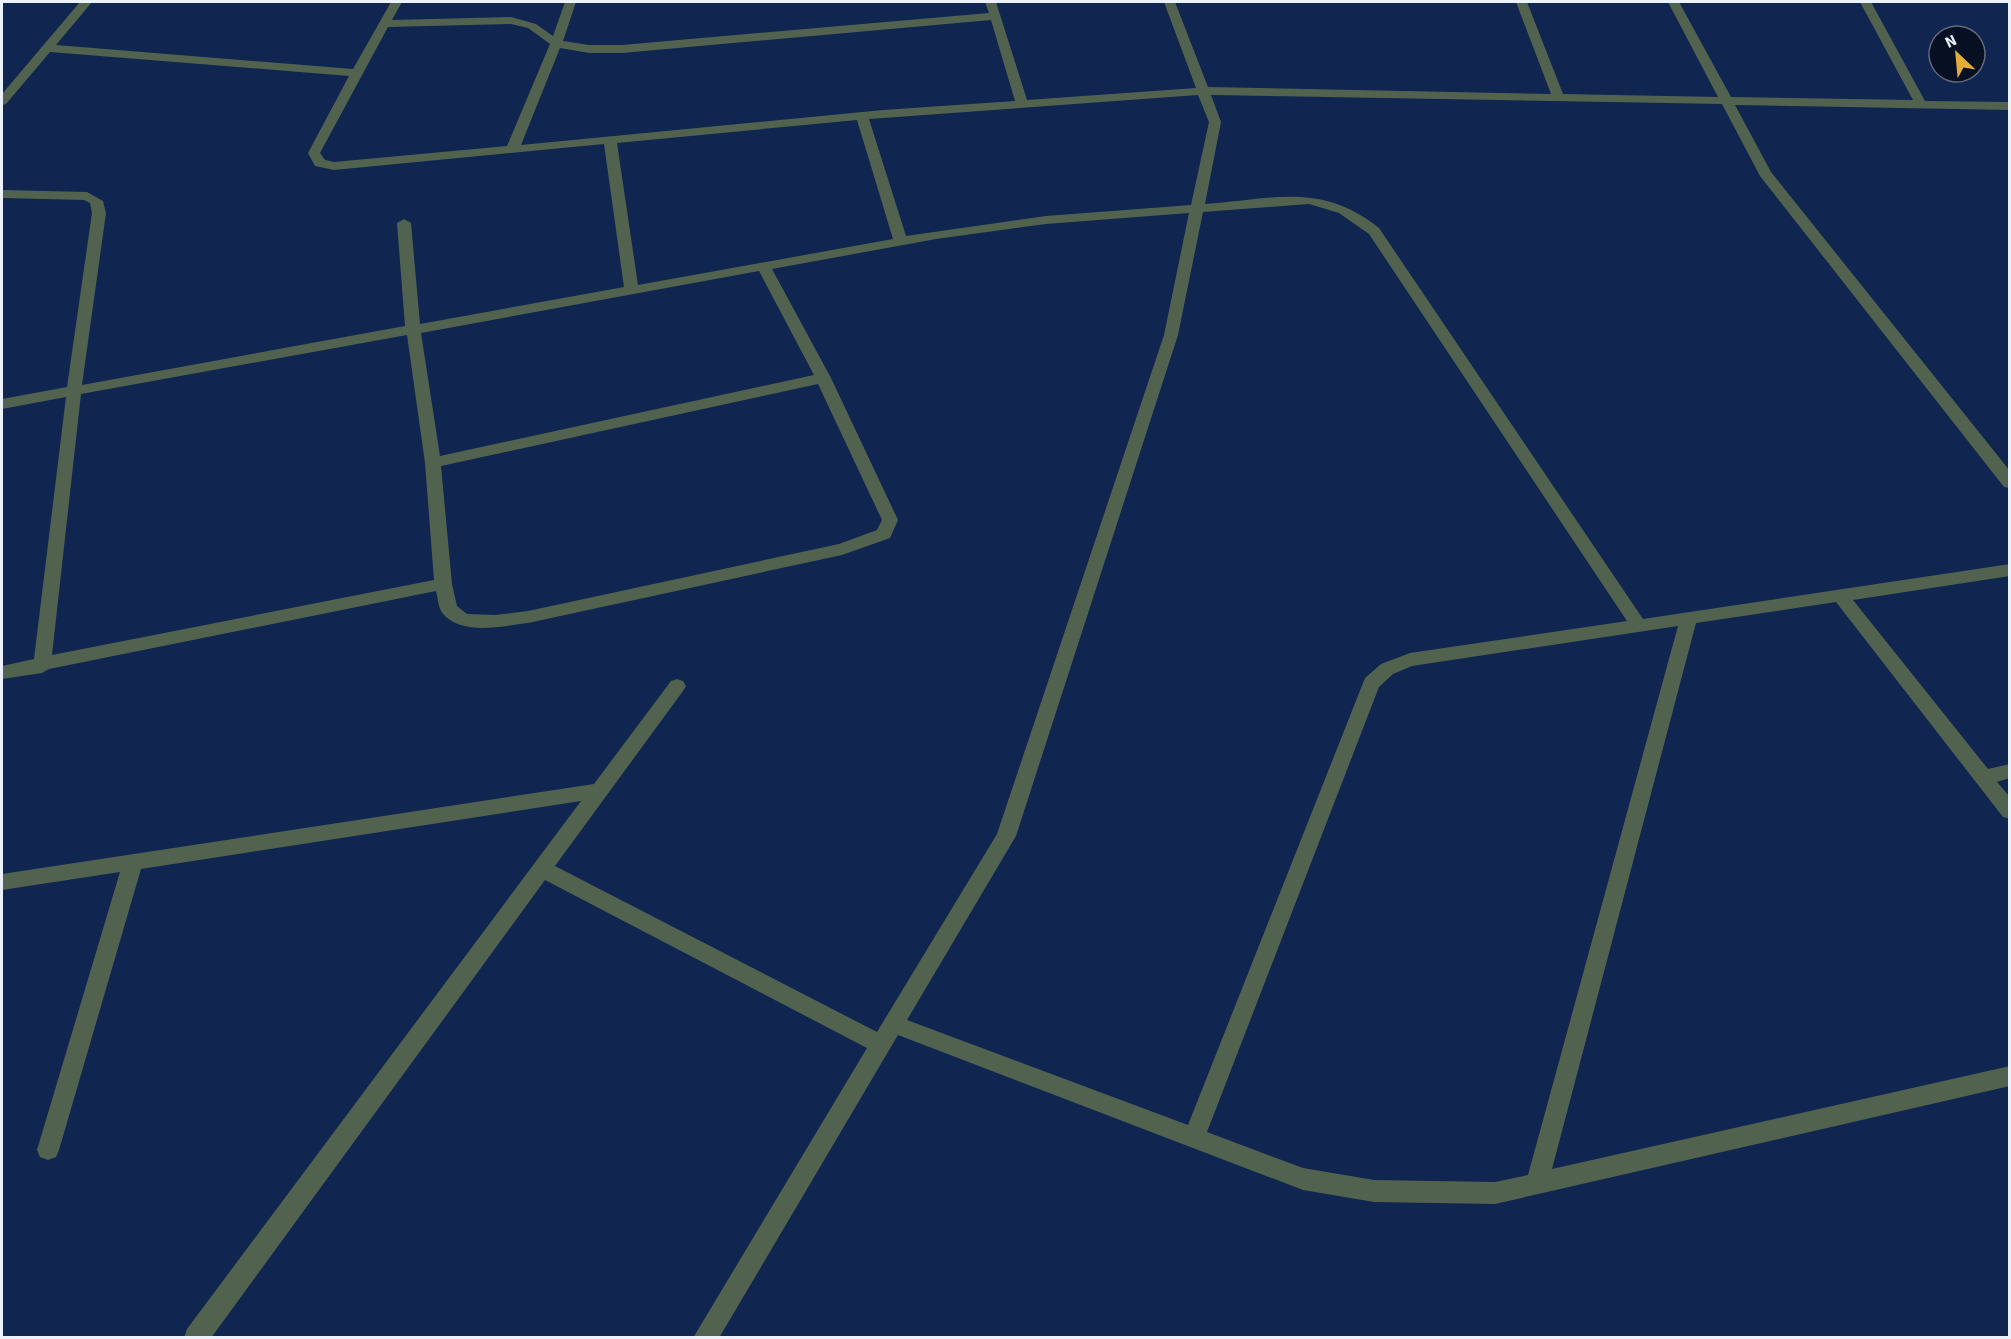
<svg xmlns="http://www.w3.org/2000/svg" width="2011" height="1339" font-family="'Source Sans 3',sans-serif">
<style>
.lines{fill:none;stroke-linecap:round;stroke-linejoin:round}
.street{fill:#51634f;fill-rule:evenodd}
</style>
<rect width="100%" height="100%" fill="#102550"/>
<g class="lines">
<path class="street" d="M80,2H92L56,45L353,69L391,2H402L392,20L511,17L536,24L553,36L565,2H576L563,41L589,45H622L989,13L985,2H996L1027,100L1196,88L1164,2H1175L1208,87L1551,94L1516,2H1527L1563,94L1718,97L1668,2H1679L1731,97L1913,100L1860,2H1871L1925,101L2010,102V110L1735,105L1771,172L2010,471V488L2004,487L1760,176L1722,104L1211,95L1221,122L1205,204C1272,199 1322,182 1379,228L1643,619L2010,564V576L1853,600L1988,769L2010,764V778L1997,782L2010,797V819L2003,817L1836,602L1696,623L1552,1169L2010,1066V1086L1495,1204L1374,1202L1303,1190L898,1035L719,1338H693L867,1048L545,880L211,1338H184L187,1329L581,801L141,869L59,1150L56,1157L48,1160L40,1157L37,1150L120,872L2,890V874L594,784L671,681L677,679L683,681L686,686L683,691L555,866L877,1032L997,834L1164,335L1189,213L1046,224L936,239L772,269L831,378L898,520L890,538L842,555L528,623C502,626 463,636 443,614C438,608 438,598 436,591L49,669L42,673L2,679V666L34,659L66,397L2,409V399L67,387L92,213L90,203L84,200L2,198V190L87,192L103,201L106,213L82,385L405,326L397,223L404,219L411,223L420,324L624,287L604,144L334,170L315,166L308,153L349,76L50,52L6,104L2,105V94ZM991,20L1015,101L883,110L521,145L560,48L589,53H622ZM511,24L528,28L550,44L507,146L334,162L325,160L320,153L388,27ZM1198,95L1209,122L1191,205L1046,216L906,236L869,119ZM857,120L893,239L638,285L617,143ZM1309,204L1339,213L1369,234L1627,621L1410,653L1381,664L1365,678L1188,1125L907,1020L1016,836L1178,335L1203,212ZM759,271L814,375L440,456L421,333ZM407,335L425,463L434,580L52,655L81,394ZM818,384L882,520L877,530L839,544L528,611L495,615L467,614L457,606L452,584L441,466ZM1678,626L1528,1175L1495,1182L1374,1180L1303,1168L1207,1132L1379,687L1393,674L1412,666Z"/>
</g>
<rect width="2011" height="1339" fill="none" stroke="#ecf2fd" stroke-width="6"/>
<g transform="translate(1957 54) rotate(334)"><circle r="28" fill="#071023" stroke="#636a7a" stroke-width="1.5"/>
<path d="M0-4.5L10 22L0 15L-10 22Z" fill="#e4ad35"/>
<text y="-9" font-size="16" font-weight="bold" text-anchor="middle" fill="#ecf2fd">N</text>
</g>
</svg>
